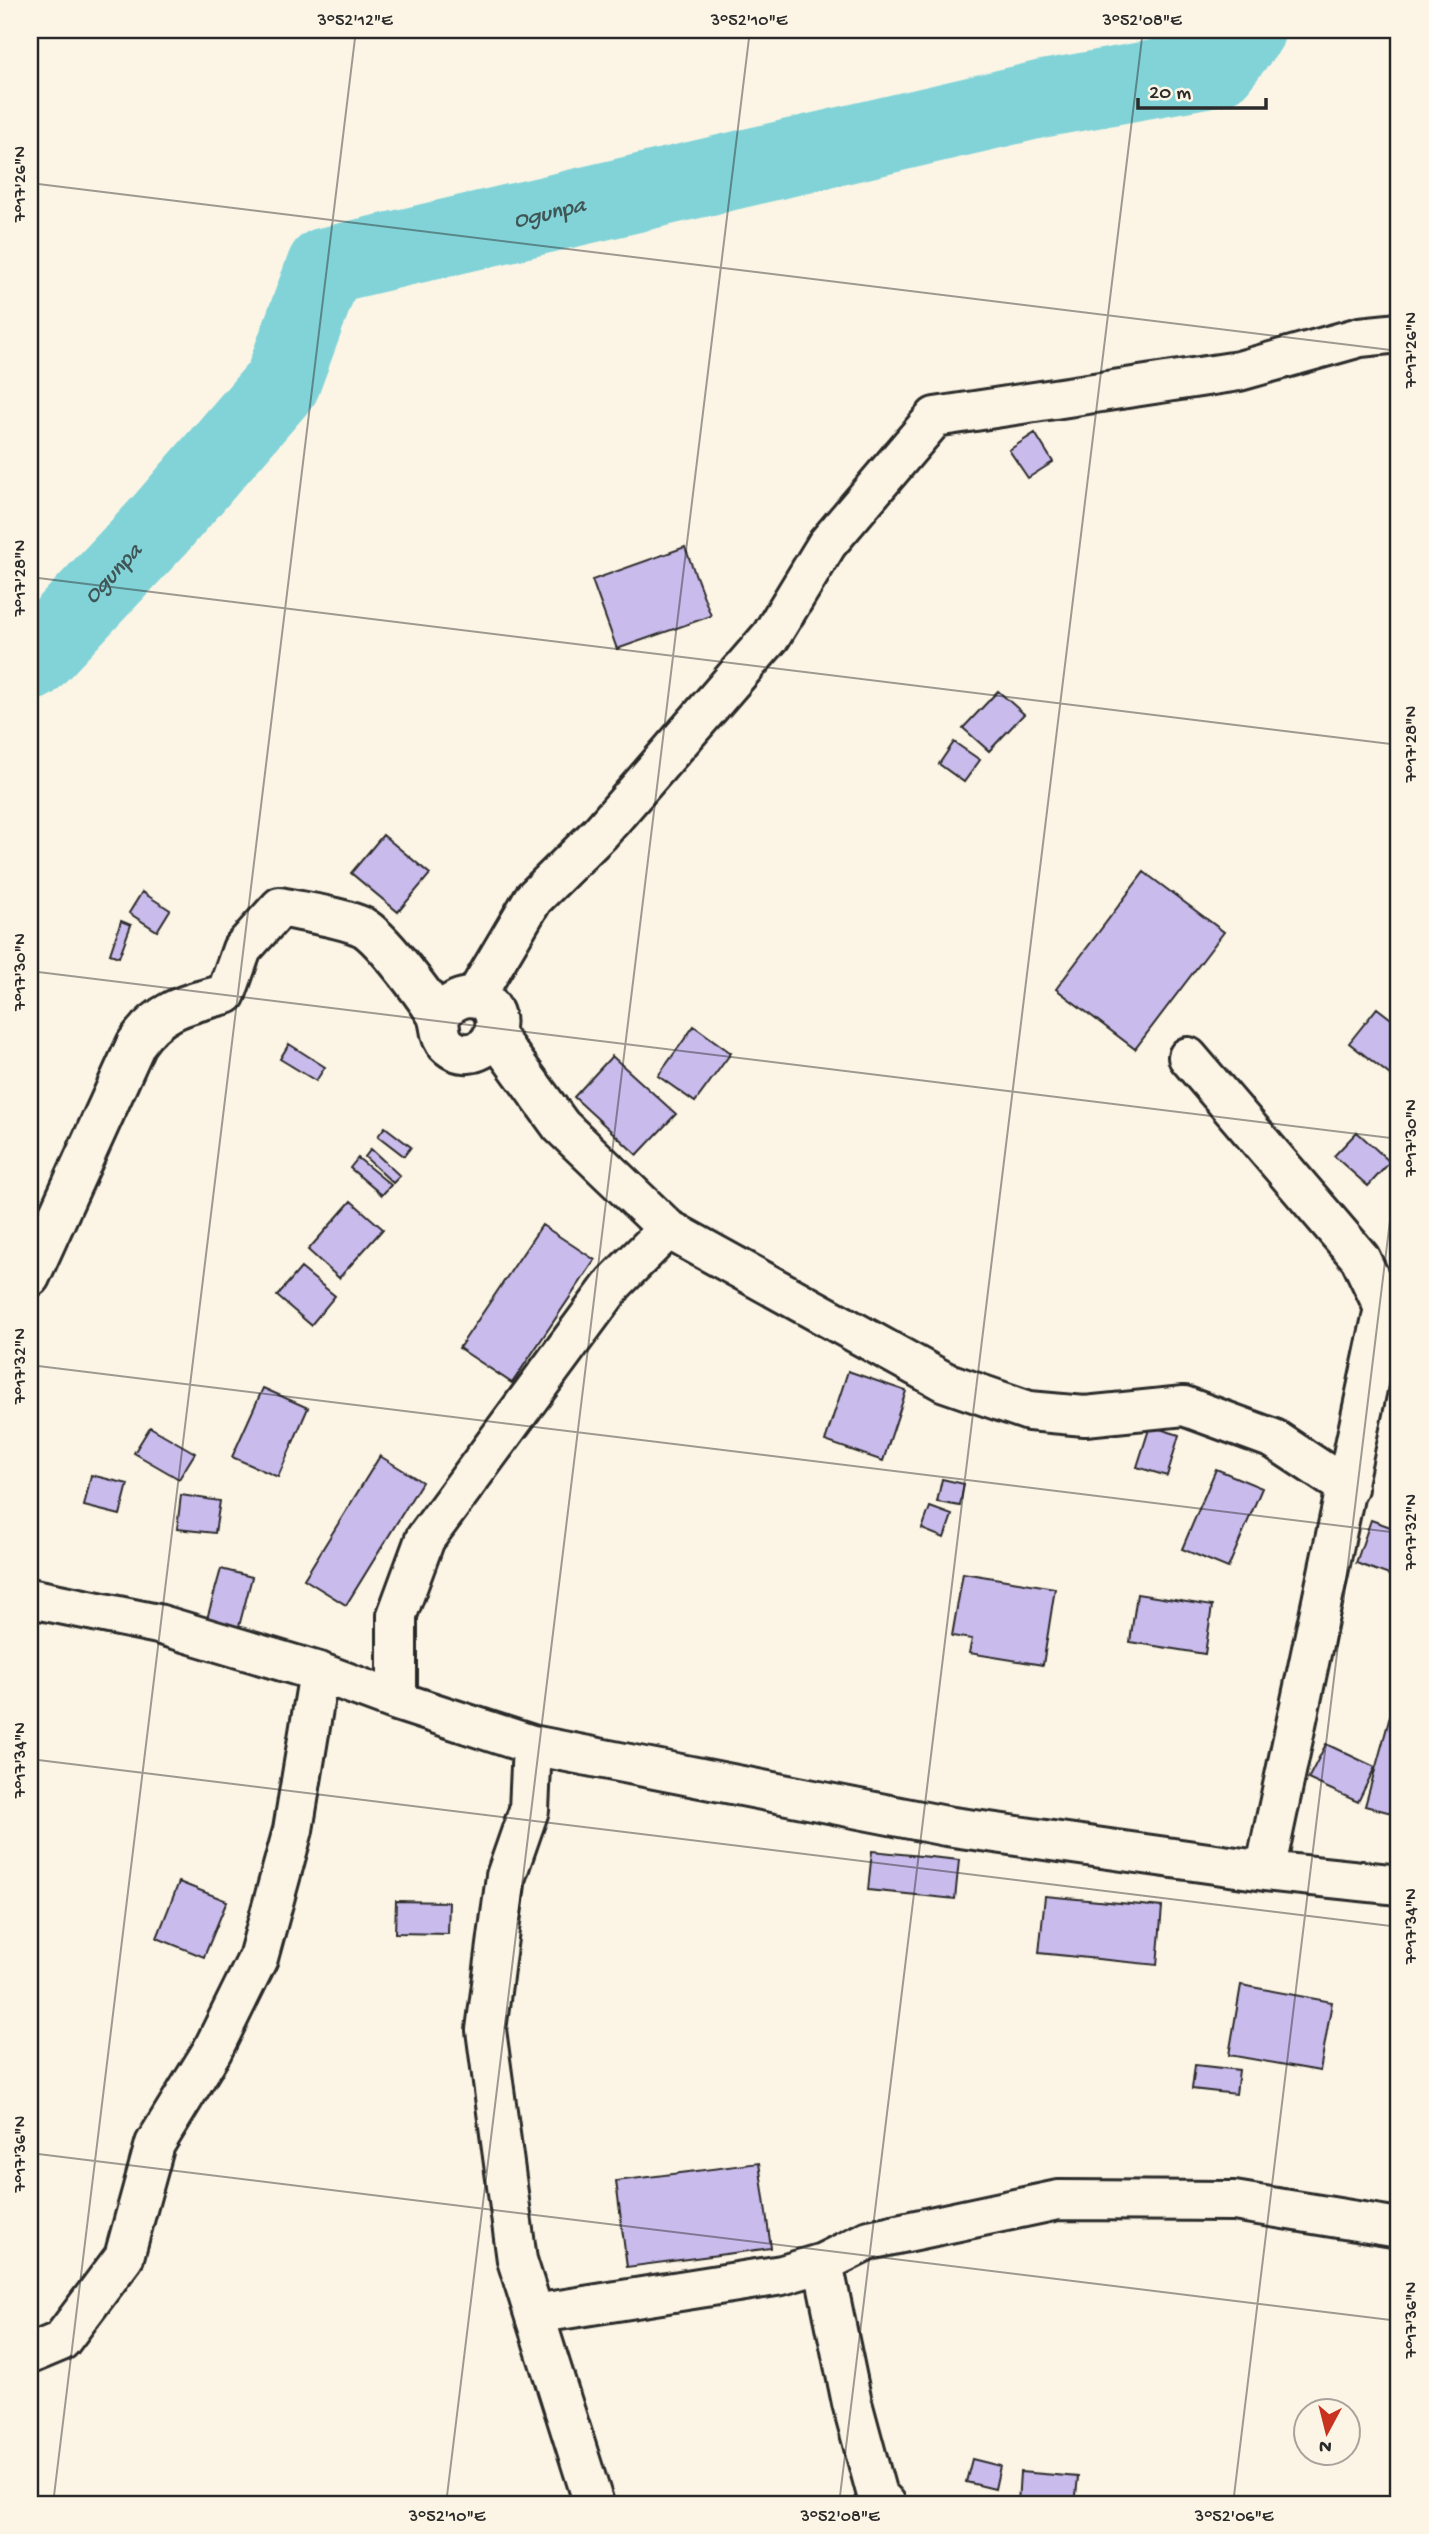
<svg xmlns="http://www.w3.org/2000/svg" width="1429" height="2534" font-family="'Gochi Hand',sans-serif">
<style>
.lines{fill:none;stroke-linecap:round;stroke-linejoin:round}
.river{stroke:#81d3d8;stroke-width:77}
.building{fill:#c9bbec;stroke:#2b2b2b;stroke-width:2}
.minor-casing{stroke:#2b2b2b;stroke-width:44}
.minor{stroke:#fcf5e5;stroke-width:38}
.ticks{fill:none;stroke:#2b2b2b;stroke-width:2;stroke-opacity:0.45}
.labels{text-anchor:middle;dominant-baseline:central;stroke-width:5;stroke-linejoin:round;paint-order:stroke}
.water-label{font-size:23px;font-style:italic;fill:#405556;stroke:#fcf5e5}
.neatline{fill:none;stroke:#2b2b2b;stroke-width:2.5}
.ticks-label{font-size:18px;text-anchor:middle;fill:#2b2b2b}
</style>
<rect width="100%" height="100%" fill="#fcf5e5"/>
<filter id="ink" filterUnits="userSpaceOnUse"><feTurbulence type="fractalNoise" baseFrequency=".0143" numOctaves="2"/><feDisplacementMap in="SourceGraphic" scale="14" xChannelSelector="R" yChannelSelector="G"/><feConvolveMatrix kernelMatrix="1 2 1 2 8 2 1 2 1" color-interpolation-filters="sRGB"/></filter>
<g filter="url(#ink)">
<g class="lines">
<path class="river" id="s1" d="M30,663L157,528L282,383L325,266L1042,99L1218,67L1247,30"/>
</g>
<path class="building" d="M1035,433L1053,462L1028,478L1009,450Z
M685,547L711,616L617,649L592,580Z
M998,691L1024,714L989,751L963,728Z
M954,742L980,760L964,782L939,764Z
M383,835L430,874L398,912L351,873Z
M1144,872L1224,932L1135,1049L1056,989Z
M142,892L170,910L157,931L129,913Z
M121,921L131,925L119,957L110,954Z
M1377,1008L1399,1025V1082L1349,1043Z
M694,1026L731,1053L695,1102L658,1076Z
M289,1044L325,1067L316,1081L280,1059Z
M612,1056L676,1114L637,1155L574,1097Z
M385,1127L411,1147L404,1156L378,1136Z
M1357,1132L1390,1162L1368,1186L1334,1156Z
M371,1149L400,1176L393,1183L365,1157Z
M358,1158L391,1185L382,1195L350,1168Z
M351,1201L383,1229L339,1278L308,1250Z
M542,1225L595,1260L512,1383L459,1348Z
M301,1268L335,1296L311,1325L277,1296Z
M848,1371L906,1391L883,1461L825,1441Z
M263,1388L308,1408L278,1477L232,1457Z
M1150,1426L1179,1435L1167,1476L1137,1467Z
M150,1427L195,1453L179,1479L134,1453Z
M380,1456L422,1482L346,1605L304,1579Z
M1216,1469L1262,1488L1228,1568L1182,1549Z
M91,1475L128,1484L120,1515L84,1506Z
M942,1479L964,1484L960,1506L937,1502Z
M181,1495L220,1501L215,1533L177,1529Z
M930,1507L952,1515L944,1538L922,1529Z
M1371,1520L1399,1530V1547L1389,1575L1356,1563Z
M221,1569L252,1577L237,1634L205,1626Z
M963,1573L1055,1588L1043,1665L969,1653L972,1639L952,1636Z
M1137,1594L1212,1606L1205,1654L1130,1642Z
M1399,1684V1815L1365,1806Z
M1326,1744L1375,1767L1358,1802L1308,1779Z
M872,1851L959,1860L955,1899L868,1890Z
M179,1882L227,1901L204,1957L157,1938Z
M1045,1896L1162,1907L1157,1965L1039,1953Z
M396,1901L449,1902L448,1934L395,1933Z
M1241,1985L1332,2002L1320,2071L1229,2055Z
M1195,2065L1239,2070L1236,2094L1192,2089Z
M759,2163L771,2248L627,2267L616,2181Z
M972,2459L1000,2466L995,2489L966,2482Z
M1020,2472L1078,2477L1075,2504H1018Z"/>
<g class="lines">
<g class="minor-casing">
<path id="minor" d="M475,997L533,899L600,833L771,636L827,544L935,417L1239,371L1360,337L1399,333
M494,1034L561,1126L668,1229L945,1382L1029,1411L1085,1416L1184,1406L1274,1439L1348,1488
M1188,1057L1360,1258L1384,1308L1265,1871
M30,1277L136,1044C159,1009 187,1004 226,994L242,949L280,907C303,912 342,917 363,927C381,937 423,993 435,1012C443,1025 436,1039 452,1049C468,1059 489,1050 494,1032C504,997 459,982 439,1018
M30,1598L158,1624L319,1672L397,1701L532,1745L946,1826L1265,1871L1399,1885
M397,1701V1615L425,1539L614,1283L668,1229
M532,1745L529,1810L506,1876L486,2030L517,2260L594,2504
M823,2263L852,2403L877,2495L886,2504
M534,2314L782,2275L823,2263L869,2240L1058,2200L1234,2201L1399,2228
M30,2354L61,2341L124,2257L155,2144L212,2051L258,1958L293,1830L319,1672"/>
</g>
<use href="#minor" class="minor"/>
</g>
</g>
<path class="ticks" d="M30,183L1399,351M30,577L1399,745M30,971L1399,1139M30,1365L1399,1533M30,1759L1399,1927M30,2153L1399,2321M53,2504L356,30M446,2504L750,30M839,2504L1143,30M1233,2504L1399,1147"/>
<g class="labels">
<g class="water-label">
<text stroke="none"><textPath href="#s1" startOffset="732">Ogunpa</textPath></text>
<text stroke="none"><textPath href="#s1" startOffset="122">Ogunpa</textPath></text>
</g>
</g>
<rect width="1429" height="2534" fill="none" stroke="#fcf5e5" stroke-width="77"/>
<g transform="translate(1327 2432) rotate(187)"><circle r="33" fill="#fcf5e5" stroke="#a8a49b" stroke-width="2"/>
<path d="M0-5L12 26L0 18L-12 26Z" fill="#c8321e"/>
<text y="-10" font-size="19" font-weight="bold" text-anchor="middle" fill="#2b2b2b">N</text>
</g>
<path d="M1138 98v10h128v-10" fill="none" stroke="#2b2b2b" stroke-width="3.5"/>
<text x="1149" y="98" font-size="21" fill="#2b2b2b" stroke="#fcf5e5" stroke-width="5" paint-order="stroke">20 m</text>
<rect x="38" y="38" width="1352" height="2458" class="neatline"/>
<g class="ticks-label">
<text x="355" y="25">3°52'12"E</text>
<text x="749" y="25">3°52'10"E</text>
<text x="1142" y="25">3°52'08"E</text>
<text transform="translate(19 184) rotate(-90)" y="6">7°17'26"N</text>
<text transform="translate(1410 350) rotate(-90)" y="6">7°17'26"N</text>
<text transform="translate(19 578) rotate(-90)" y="6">7°17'28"N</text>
<text transform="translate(1410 744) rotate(-90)" y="6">7°17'28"N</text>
<text transform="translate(19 972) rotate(-90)" y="6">7°17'30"N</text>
<text transform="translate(1410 1138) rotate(-90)" y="6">7°17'30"N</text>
<text transform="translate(19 1366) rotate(-90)" y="6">7°17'32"N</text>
<text transform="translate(1410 1532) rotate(-90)" y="6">7°17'32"N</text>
<text transform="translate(19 1760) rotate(-90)" y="6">7°17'34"N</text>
<text transform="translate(1410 1926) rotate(-90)" y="6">7°17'34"N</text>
<text transform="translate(19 2154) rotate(-90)" y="6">7°17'36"N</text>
<text transform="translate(1410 2320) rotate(-90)" y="6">7°17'36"N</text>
<text x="447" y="2521">3°52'10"E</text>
<text x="840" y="2521">3°52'08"E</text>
<text x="1234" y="2521">3°52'06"E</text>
</g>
</svg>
